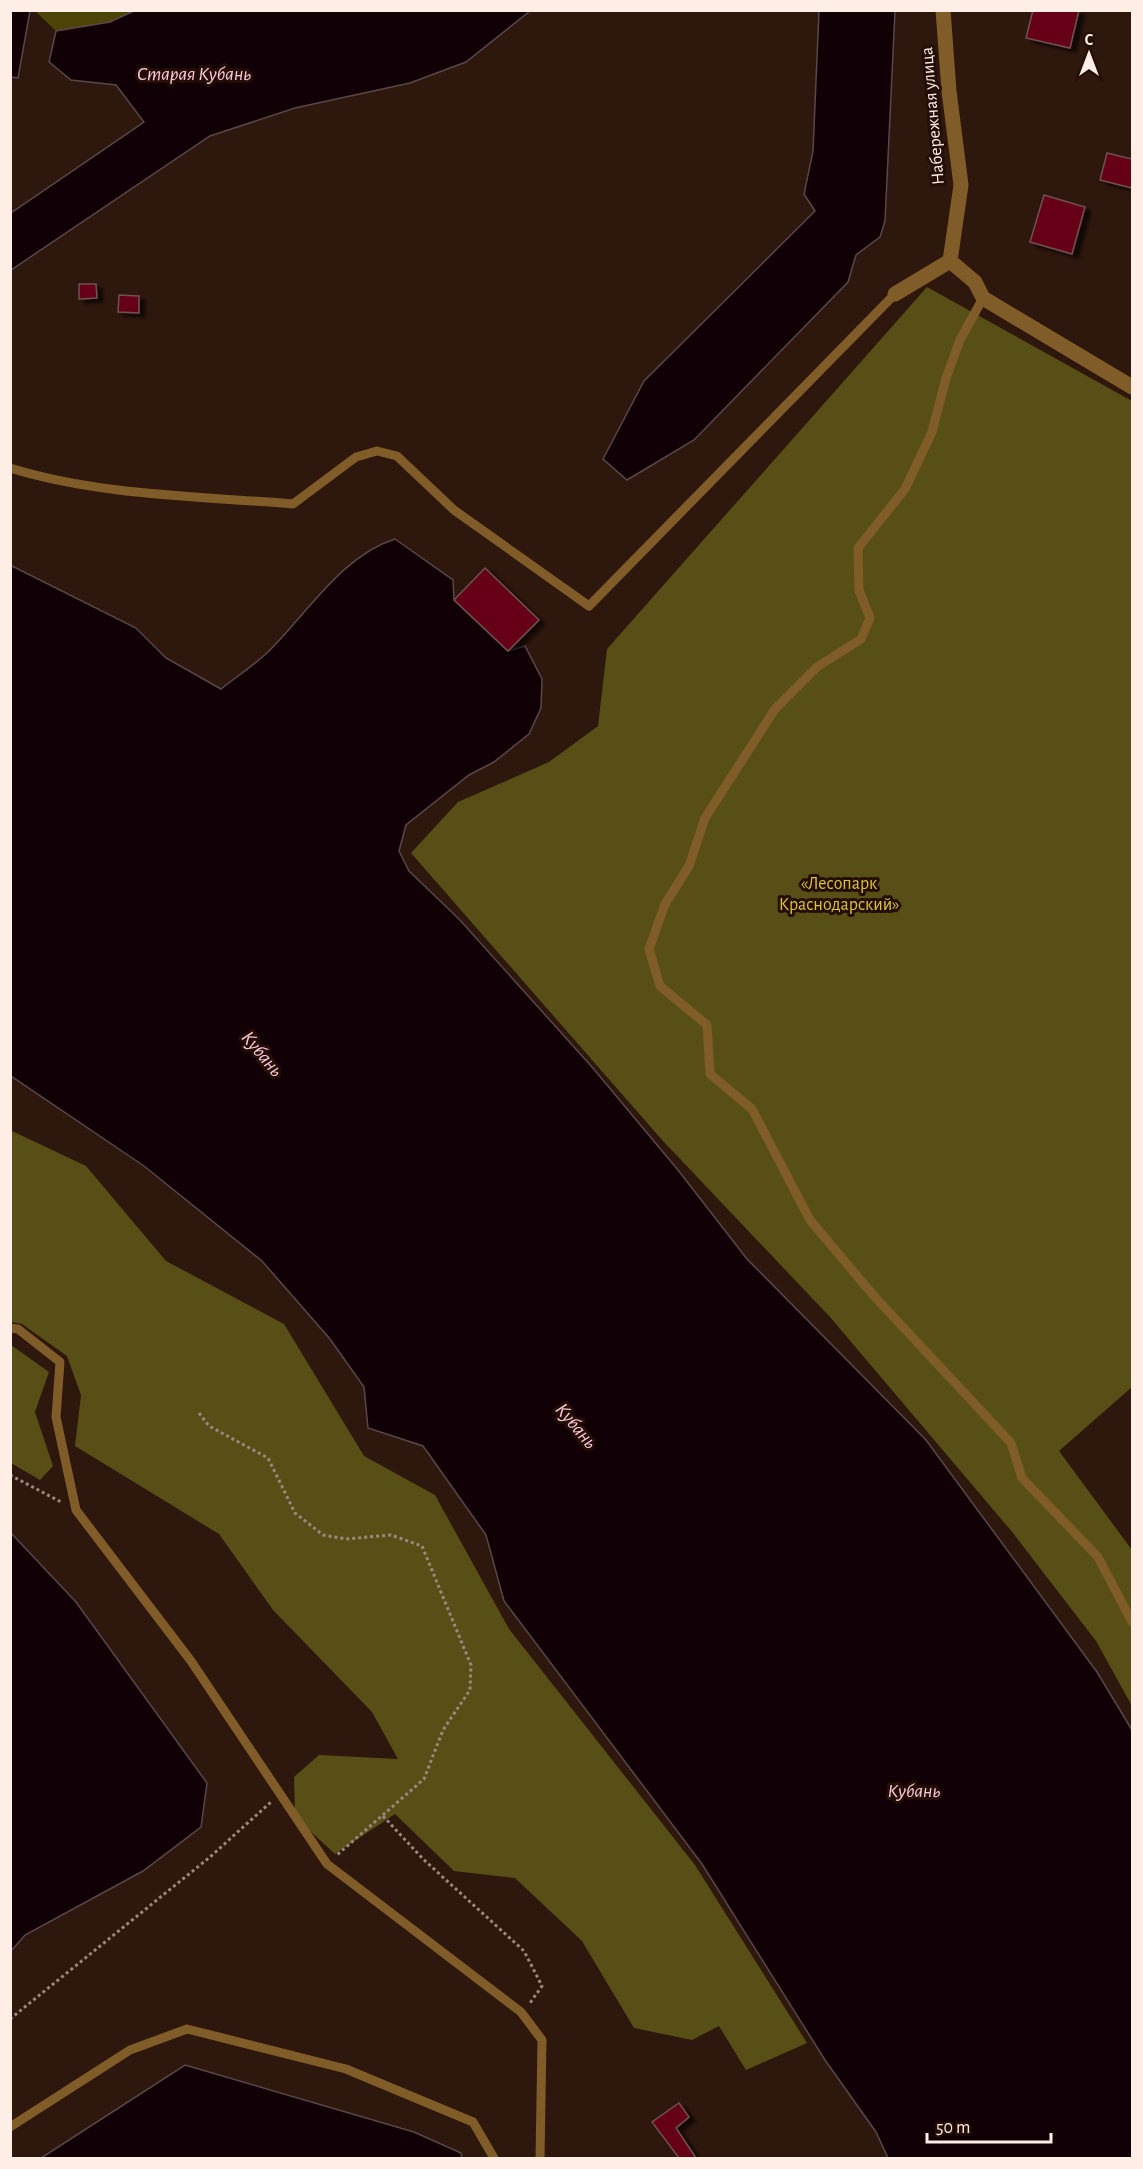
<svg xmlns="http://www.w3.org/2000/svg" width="1143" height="2169" font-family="'Alegreya Sans',sans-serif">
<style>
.green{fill:#4d4408}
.forest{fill:#584f17}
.water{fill:#120007;stroke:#59474a;stroke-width:1.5}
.building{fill:#660519;stroke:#6f5050;stroke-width:1.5;filter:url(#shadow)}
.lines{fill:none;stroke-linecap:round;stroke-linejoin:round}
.path{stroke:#9b877e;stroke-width:3;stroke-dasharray:3 3;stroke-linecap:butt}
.lane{stroke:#805c28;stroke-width:9}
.street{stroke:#805c28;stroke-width:15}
.labels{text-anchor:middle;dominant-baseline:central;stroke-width:6;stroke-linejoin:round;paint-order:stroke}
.street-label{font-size:18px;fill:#feeee6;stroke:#240e05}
.park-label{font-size:18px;fill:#dbc534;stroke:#240e05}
.water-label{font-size:20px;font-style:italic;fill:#fbc9dd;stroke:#240e05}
</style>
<defs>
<filter id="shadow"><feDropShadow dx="6" dy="4" stdDeviation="1.5" flood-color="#0009"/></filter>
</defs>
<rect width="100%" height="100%" fill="#2e170d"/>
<path class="green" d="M35,11H136L110,22L56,31Z"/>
<path class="forest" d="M927,287L1132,401V1387L1059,1451L1132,1550V1706L1096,1641L1013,1533L830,1317L663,1141L411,853L458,802L549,762L598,726L607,649Z
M10,1130L86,1166L166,1261L284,1324L364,1456L435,1495L509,1629L695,1865L807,2043L746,2070L719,2026L692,2040L634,2028L582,1941L515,1878L454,1871L395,1814L335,1854L295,1817L294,1777L319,1755L398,1759L372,1712L273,1610L219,1534L75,1446L81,1395L67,1356L22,1324L11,1322Z
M11,1345L49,1372L35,1412L53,1466L40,1480L11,1463Z"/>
<path class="water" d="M11,10L30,11L18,78L11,77Z
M136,10H530V11L466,62L410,83L295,108L210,136L11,270V213L144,122L116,85L71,80L49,62L56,31L110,22Z
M819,11H895L885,221L880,237L856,255L848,282L694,440L627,480L603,459L644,381L815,211L804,194L813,151Z
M395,539L453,580L454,600L508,651L525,646L542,679L541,708L529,734L494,762L469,775L406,825L399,851L409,871L459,919L592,1067L678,1170L747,1259L926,1440L1097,1672L1132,1730V2158H888L876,2132L825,2060L702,1864L504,1601L486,1535L423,1446L368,1428L364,1387L330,1339L262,1261L144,1166L11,1076L10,565L136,628L166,658L221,689C236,677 254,665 268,652C307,614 341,556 395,539Z
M11,1533L76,1602L207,1783L201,1827L143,1871L25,1935L11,1951Z
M185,2065L414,2132L461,2153L462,2158H41Z"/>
<path class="building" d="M1033,10H1079L1070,48L1026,38Z
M1107,153L1132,159V188L1100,180Z
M1044,195L1085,207L1072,254L1030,242Z
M79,284H96L97,298L79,299Z
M119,295L139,296V313L118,312Z
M485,568L539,620L508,651L454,600Z
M679,2103L689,2117L676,2128L696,2158H679L652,2122Z"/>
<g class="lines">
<path class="path" d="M199,1413L209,1426L268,1458L295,1513L323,1535L346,1539L391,1535L422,1546L471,1665L470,1690L443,1730L424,1779L337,1855
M10,1475L61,1502
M383,1816L423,1859L524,1951L542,1986L530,2003
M10,2019L210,1857L272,1801"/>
<path class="lane" d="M983,298L960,340L946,378L932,432L905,489L858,548L859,590L870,618L861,639L817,667L775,709L705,818L689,866L665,904L649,949L660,986L707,1025L710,1074L752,1109L810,1220L874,1296L1011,1443L1022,1478L1098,1557L1132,1622
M10,468C101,496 199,496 293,504L356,457L377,451L397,456L454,510L589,606L895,294
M10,1328L18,1329L60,1362L56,1417L76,1510L191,1661L327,1864L521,2012L542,2040L540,2158
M10,2127L130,2050L187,2029L346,2069L473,2122L494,2158"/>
<path class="street" d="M950,261L975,282L983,298L1132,387
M895,294L950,261L961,185L949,91L943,10"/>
</g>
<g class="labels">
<g class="street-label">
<text transform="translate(933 116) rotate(-95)">Набережная улица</text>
</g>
<g class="park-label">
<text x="839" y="884">«Лесопарк<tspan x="839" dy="21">Краснодарский»</tspan></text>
</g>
<g class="water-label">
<text x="194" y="74">Старая Кубань</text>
<text transform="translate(262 1054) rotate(50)">Кубань</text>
<text transform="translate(576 1426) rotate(50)">Кубань</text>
<text x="914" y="1791">Кубань</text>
</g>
</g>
<rect width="1143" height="2169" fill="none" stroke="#feeee6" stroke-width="24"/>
<g transform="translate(1089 54)" stroke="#240e05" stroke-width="4.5" paint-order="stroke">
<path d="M0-4.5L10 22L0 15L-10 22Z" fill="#feeee6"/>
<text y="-9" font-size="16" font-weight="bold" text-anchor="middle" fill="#feeee6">С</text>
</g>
<path d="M927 2133v9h124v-9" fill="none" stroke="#feeee6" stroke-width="3"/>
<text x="936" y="2133" font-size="18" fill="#feeee6" stroke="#240e05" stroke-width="4.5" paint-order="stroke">50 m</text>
</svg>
